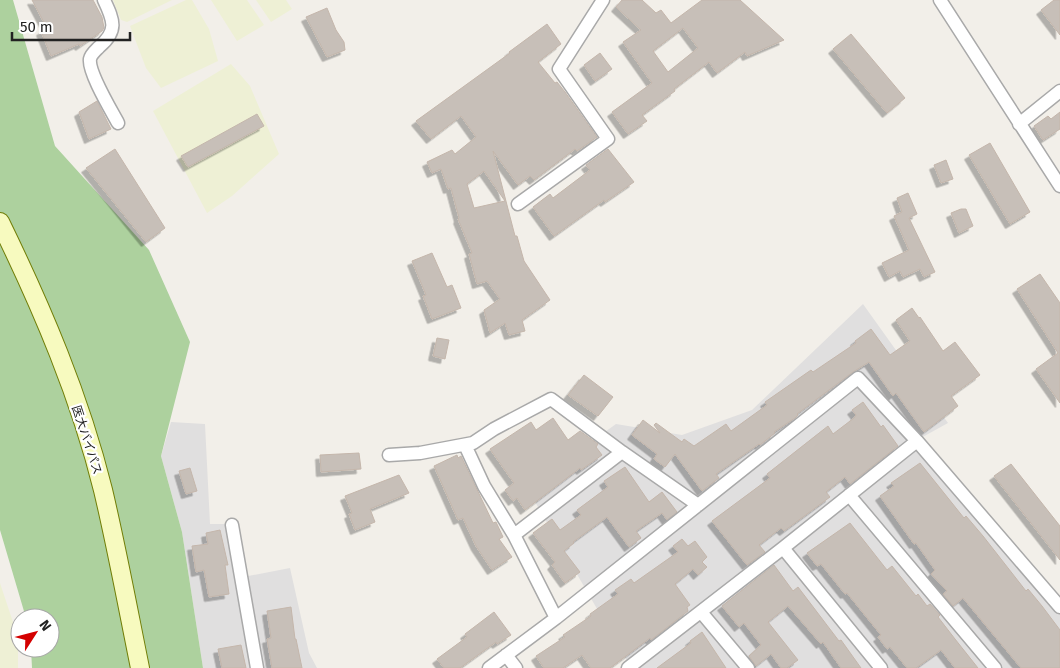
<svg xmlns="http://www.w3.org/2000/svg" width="1060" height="668" font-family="'Fira Sans','Noto Sans JP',sans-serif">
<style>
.residential{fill:#e0dfdf}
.farmland{fill:#eef0d5}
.forest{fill:#add19e}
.building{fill:#c7bfb8;stroke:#c4b6ab;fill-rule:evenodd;filter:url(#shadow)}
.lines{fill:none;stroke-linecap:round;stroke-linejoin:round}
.street-casing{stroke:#a9a9a9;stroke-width:15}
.secondary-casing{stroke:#707d05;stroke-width:20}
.street{stroke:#fff;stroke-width:12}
.secondary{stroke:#f7fabf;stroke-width:18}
.labels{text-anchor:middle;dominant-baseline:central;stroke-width:4.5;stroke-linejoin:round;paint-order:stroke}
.street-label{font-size:12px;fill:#222;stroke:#fff}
</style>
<defs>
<filter id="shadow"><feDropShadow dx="-4.5" dy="4.5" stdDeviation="0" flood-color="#0004"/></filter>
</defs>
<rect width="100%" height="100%" fill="#f2efe9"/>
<path class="residential" d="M863,304L948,423L919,439L629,664L527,488L616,424L682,435L752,410Z
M171,422L205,424L210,524H229L255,668H203L182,532L161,456Z
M917,446L1060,612V668H884L787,550Z
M782,554L877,668H635Z
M290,568L309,653L317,668H260L243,577Z"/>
<path class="farmland" d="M113,0H172L127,22L121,20Z
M186,0H192L209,29L218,61L161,88L146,68L130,26Z
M211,0H247L264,25L237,41Z
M256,0H286L292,9L271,22Z
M231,64L250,86L279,154L232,196L207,213L153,111Z
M0,583L18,637V668H0Z"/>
<path class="forest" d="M0,0H13L55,146L149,250L190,342L161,456L182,532L203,668H32L31,648H50V618H26L0,530Z"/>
<path class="building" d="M32,0H93L102,17L104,28L102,31L80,46L79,44L51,56L41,31L47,28Z
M622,0H642L656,13L661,10L671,23L702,0H740L784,40L747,56L745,52L717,73L709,62L674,89L675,91L642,115L647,121L628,134L612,112L652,83L623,42L641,30L616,7ZM683,28L698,48L668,72L653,51Z
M1054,0H1060V35L1041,10Z
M327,8L336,30L344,42L345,50L327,57L306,17Z
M547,24L561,44L538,62L555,83L557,82L565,92L597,137L577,151L575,149L534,180L530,176L518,185L493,151L515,236H517L524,261L550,300L522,320L525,331L509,335L505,323L490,333L484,310L500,299L487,281L477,284L469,254L472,253L458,219L459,218L451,188L448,189L441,169L432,173L427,162L452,150L455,154L476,137L461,116L431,139L416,121L510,53L509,52ZM484,171L505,201L474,208L467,184Z
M851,34L905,98L887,113L833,49Z
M600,53L612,69L595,81L584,65Z
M97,101L111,129L89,139L79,112Z
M1060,112V129L1043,140L1034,126L1048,116L1051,119Z
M257,114L264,126L188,167L181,156Z
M990,143L1030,212L1010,224L969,155Z
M115,149L165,228L146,242L86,168Z
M608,149L634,182L605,202L604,200L554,236L533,207L550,194L553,198L590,170L586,165Z
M946,160L953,179L941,183L934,165Z
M908,193L917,214L909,218L935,272L924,277L920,269L903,277L900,271L889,277L882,263L909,250L894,216L902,212L897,198Z
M961,209H966L973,226L959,233L951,213Z
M432,253L447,287L452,285L461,308L432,319L423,296L426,295L412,261Z
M1040,274L1060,303V403L1036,369L1058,353L1017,289Z
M912,308L919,318L920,317L943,351L955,342L980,375L951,396L958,406L924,432L896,393L893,396L869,362L853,372L797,414L798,415L795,418L774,432L775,433L760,445L759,444L716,474L719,478L702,491L675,454L665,467L654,459L657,454L632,435L643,420L660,433L654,425L656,423L682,442L684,439L694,446L726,424L731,431L767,405L765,402L811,370L813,372L856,343L855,341L871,329L890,355L910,341L896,320Z
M437,338L449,340L445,359L433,356Z
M584,375L613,397L598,416L568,395Z
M863,402L881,427L883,425L898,446L850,484L845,477L826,492L830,497L784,531L781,528L759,545L765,552L747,565L712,521L770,478L767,474L828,426L833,434L854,418L856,415L852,410Z
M553,418L568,440L580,431L598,444L596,447L602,455L581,470L580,468L525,510L517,498L513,501L505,490L514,483L490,449L531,422L536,430Z
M359,453L361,469L321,472L320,455Z
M457,455L458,458L461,456L493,523L496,522L503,537L499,539L512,557L492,570L476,546L463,518L458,520L434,466Z
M920,463L964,518L966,516L983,536L1026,591L1028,589L1042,606L1060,630V668H1021L963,598L953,606L943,594L947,591L931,574L935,570L916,543L914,544L880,496L894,486L891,483Z
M1011,464L1060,526V560L994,476Z
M625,467L649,502L662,492L677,512L667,520L662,513L636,531L641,538L629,547L607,517L573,542L574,543L564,551L580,572L565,583L552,565L555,562L533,533L552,519L560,530L581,515L577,510L608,487L604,481Z
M190,468L197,491L186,494L179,471Z
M399,475L409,493L370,509L375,522L355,530L349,514L352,513L345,496Z
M850,523L887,570L892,566L916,596L918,594L927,606L930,604L940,615L938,617L955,639L978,668H955L941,650L916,668H907L890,647L887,649L878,637L881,635L847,593L845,594L821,564L817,566L807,553Z
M220,530L228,565H225L229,594L209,597L204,570L196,572L192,546L208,544L206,533Z
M682,539L688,546L695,541L707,557L702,562L707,567L698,575L693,569L675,584L690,605L687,607L688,611L651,640L650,638L610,668H591L582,655L563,668H544L536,656L565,637L563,635L591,616L590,614L618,594L615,590L631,579L634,583L678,552L673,546Z
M774,565L793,591L798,587L839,641L841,640L861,668H841L823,642L821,644L788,606L768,622L798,660L787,668H781L771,654L756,666L749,656L761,645L744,623L739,627L722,606Z
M291,607L295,639H296L302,668H272L267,639L271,638L267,611Z
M494,612L511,635L497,644L496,642L460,668H444L437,659L467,637L465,634Z
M702,632L726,668H657L691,643L690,641Z
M241,645L246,668H222L218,649Z"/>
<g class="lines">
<g class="street-casing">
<path id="street" d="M104,0C114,21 118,31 99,47C95,51 91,54 90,59C88,72 111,110 118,123
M940,0L1060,186
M1019,124L1060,91
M518,204L608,139L559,69L603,0
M465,445L484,486L514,535L556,618
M389,455L420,453L473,443L494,429L551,399L622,452L698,505
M849,495L995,668
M232,525L257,668
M514,535L622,452
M783,548L881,668
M701,612L748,668
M506,655L516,668
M489,668L556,618L858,378L917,441L1060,607
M628,668L783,548L917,441"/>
</g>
<g class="secondary-casing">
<path id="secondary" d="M0,222C42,308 80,397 103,490C117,549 128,609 140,668"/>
</g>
<use href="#street" class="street"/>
<use href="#secondary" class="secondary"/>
</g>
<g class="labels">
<g class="street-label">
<text transform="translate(87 440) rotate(72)">医大バイパス</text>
</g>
</g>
<g transform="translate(35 633) rotate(54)"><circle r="24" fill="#ffffff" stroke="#a7a7a7"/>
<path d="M0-4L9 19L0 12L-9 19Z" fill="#d40000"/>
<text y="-8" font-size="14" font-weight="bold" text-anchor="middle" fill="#222222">N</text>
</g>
<path d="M12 32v8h118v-8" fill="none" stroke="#222222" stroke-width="2.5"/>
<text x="20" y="32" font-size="15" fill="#222222" stroke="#ffffff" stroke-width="4" paint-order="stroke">50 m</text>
</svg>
